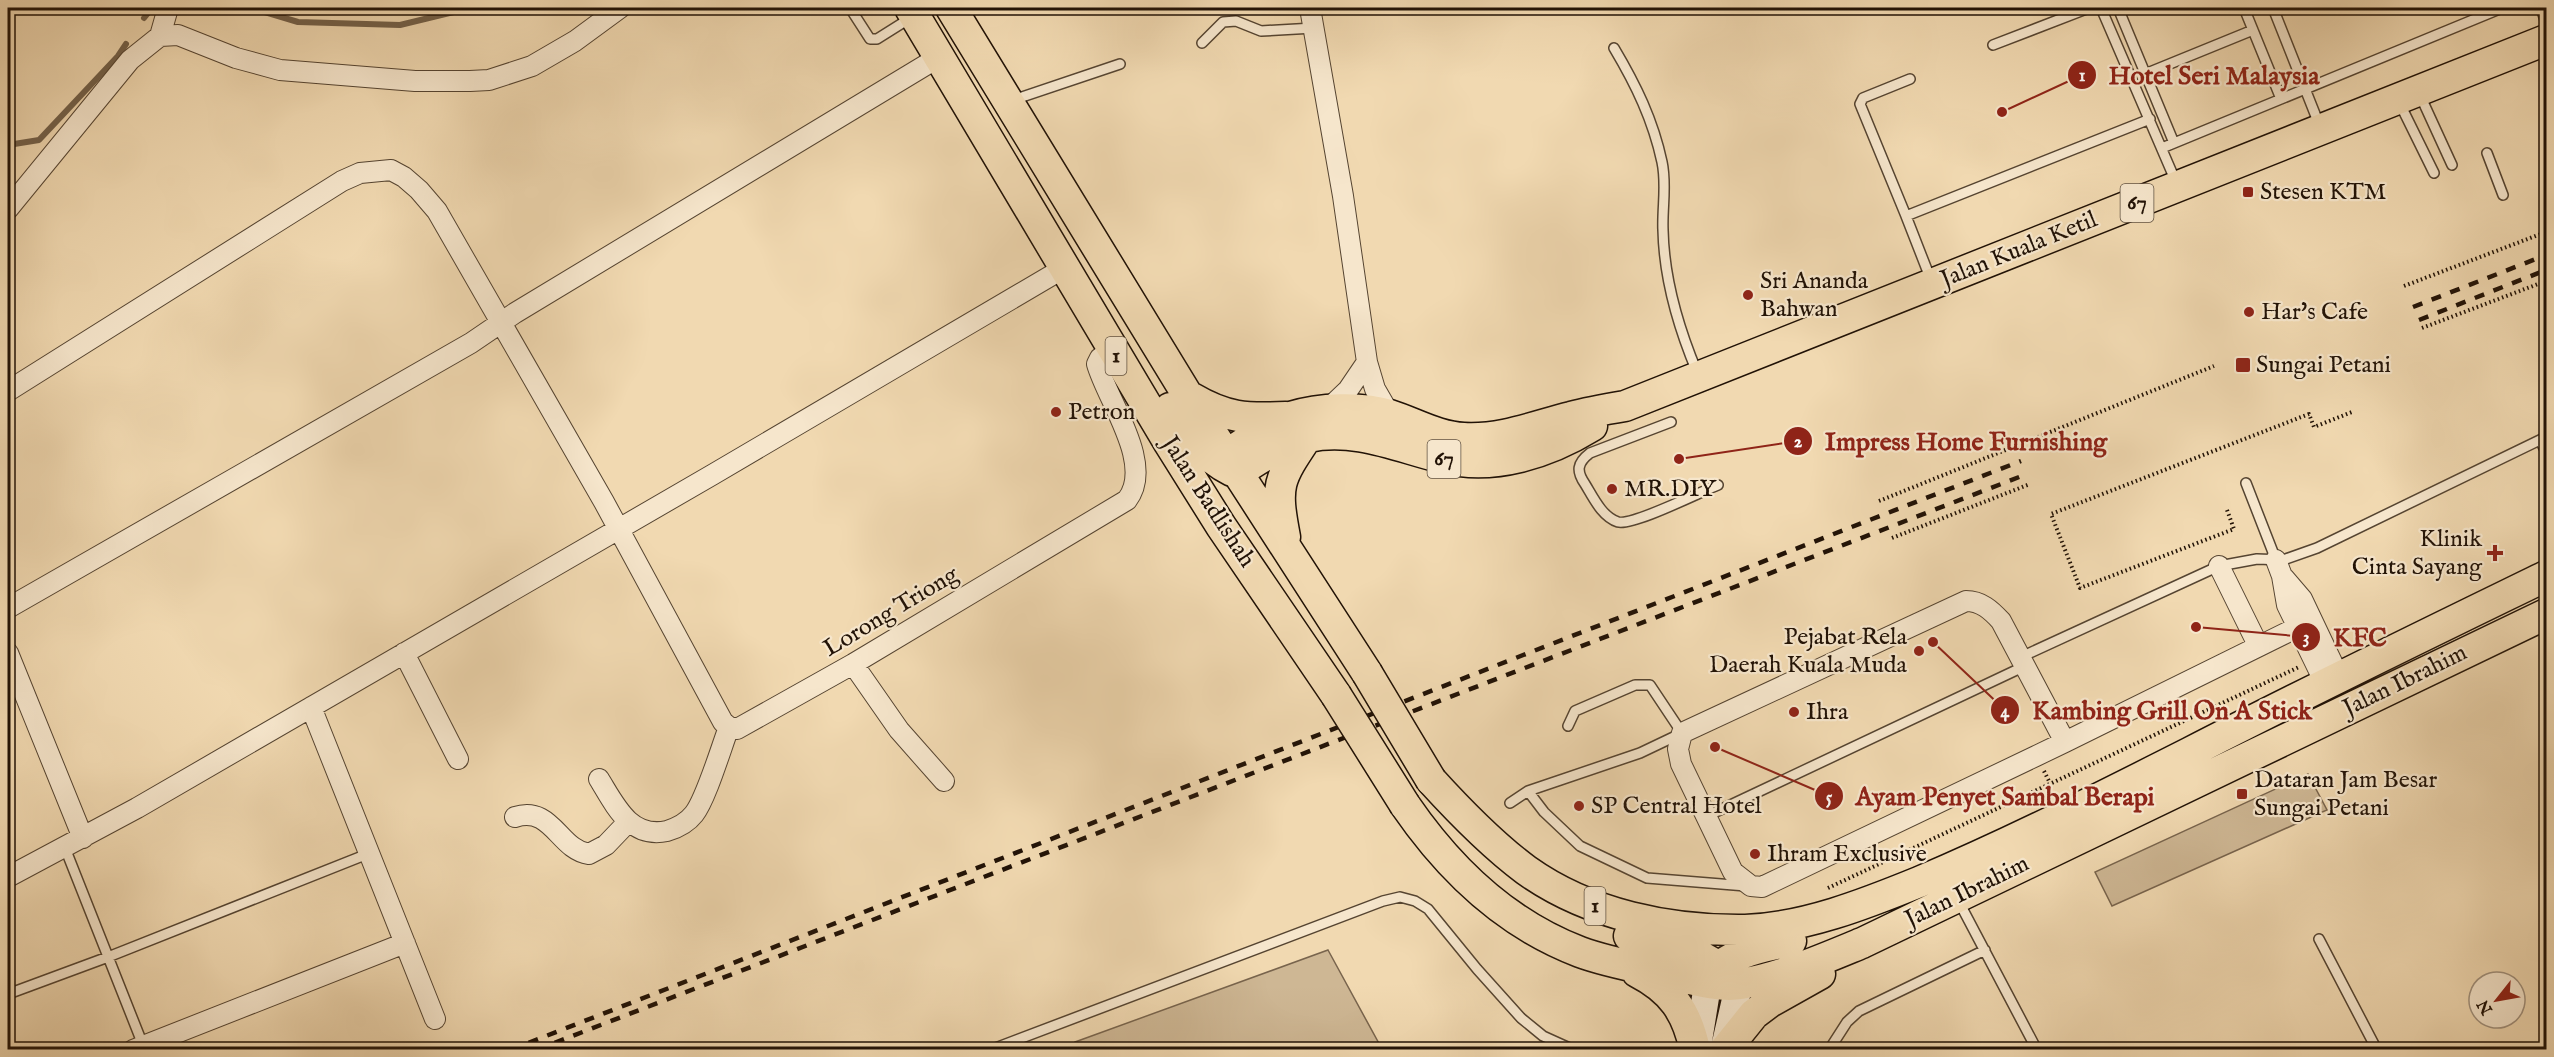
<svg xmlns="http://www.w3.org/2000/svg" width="2554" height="1057" font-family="'IM FELL English',serif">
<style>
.green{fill:#ceb794;stroke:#78644d;stroke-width:1.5}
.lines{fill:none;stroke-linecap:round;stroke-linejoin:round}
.stream{stroke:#73614a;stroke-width:6}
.service-casing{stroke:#554431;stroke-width:12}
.minor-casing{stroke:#554431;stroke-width:22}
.secondary-casing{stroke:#211206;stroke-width:30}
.primary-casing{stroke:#211206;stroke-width:33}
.path{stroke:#211206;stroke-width:4;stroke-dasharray:1.5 3;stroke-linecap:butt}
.service{stroke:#f6e6cc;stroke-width:9}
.minor{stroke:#f6e6cc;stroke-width:20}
.secondary{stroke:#f6e6cc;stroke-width:27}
.primary{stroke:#f1d9b1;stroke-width:30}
.rail{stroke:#211206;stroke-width:4.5;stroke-dasharray:10 10;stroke-linecap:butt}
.primary-bridge-casing{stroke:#211206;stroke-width:33;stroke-linecap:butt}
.primary-bridge{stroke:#f1d9b1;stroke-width:30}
.poi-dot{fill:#8f2418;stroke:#f6e6cc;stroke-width:2}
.labels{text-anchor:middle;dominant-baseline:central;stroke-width:4.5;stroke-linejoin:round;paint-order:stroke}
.shield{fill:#f6e6cc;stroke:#615241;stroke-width:1.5}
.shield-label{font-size:22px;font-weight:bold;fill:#211206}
.poi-label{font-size:24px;fill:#211206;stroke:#f6e6cc;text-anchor:start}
.street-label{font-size:24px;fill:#211206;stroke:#f6e6cc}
.leader{fill:none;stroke:#8f2418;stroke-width:2}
.callout-dot{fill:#8f2418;stroke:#f6e6cc;stroke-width:2}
.mark-label{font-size:18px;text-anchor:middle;font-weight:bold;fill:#fff}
.callout-label{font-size:26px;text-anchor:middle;font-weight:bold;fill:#8f2418;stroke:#f6e6cc;stroke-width:4.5;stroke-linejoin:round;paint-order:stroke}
</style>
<rect width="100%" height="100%" fill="#f1d9b1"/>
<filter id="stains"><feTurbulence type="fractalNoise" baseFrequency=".00333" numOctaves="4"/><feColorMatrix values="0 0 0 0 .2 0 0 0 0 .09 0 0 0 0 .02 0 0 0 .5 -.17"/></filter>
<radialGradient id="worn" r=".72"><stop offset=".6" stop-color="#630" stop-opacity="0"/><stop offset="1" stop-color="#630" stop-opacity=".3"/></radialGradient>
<path class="green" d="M2308,774L2327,810L2112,906L2095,872Z
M1328,950L1382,1049L1078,1050L1075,1042Z"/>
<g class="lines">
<path class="stream" d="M251,8L298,22L400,25L470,8
M144,18L152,8
M8,145L39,140L118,56L126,44"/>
<g class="service-casing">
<path id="service" d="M850,8L870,39H877L912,17
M2101,8L2176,182
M2118,8L2174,143
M2244,8L2281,99
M2273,8L2319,124
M2541,8L2546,23
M1202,43L1223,22L1236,21L1261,31L1314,28
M1993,45L2089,8
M1614,48C1636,85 1653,120 1662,162C1667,185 1662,207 1663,230C1664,278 1679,329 1697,372
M2145,74L2253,30
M2419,93L2452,165
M1013,100L1120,64
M2399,102L2434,173
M2162,148L2502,8
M2487,153L2503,195
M1906,216L1860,104L1863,98L1910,79
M1931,280L1906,216L2150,119
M1671,422L1590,453C1577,463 1576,471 1585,484C1593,497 1602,517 1618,522C1633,526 1700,492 1718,485
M2540,440L2546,452
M2246,483L2276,560
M2021,657L2219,566L2257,559L2283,560L2317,548L2546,437
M1528,791L1544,812L1580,846L1647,878L1746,886
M1510,803L1528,791L1640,753L1682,733L1650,685H1635L1575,711L1568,726
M1705,817L2025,666
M65,848L143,1045
M1959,902L2037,1050
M2319,939L2377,1050
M8,994L108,957L370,853
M990,1050L1383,901L1400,897L1415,901L1428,909L1477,969L1521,1018L1543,1036L1574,1050
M1829,1050L1847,1022L1859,1011L1985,950"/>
</g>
<g class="minor-casing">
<path id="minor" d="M1310,8L1343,196L1367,362L1375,389L1390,415
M160,36L168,8
M8,209L130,60L160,36L178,35L236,58L280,70L415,81H470L489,80L532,66L575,41L620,8
M8,391L342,181L360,173L391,170L404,177L419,190L437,211L604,502L723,722L729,727L737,729L853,664L1127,500C1155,464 1107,400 1097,364L1100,358L1112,350
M1327,410L1348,390L1367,362
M2276,560L2282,576L2287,605L2325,683
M2219,566L2258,645
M2284,578L2302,599L2339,677
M8,608L471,343L515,313L939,57
M8,653L83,838
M404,653L458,759
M853,664L899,730L944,781
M311,707L435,1019
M2065,742L2001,621C1991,610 1981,601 1966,601L1682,733L1678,749L1681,764L1733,872L1751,886L1762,887L2036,756L2065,742L2298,627
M599,779C615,805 630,839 667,831C677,828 687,823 694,814C706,799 721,748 729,727
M515,817C552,805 559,850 589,854L606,845L628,822
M8,877L137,808L712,475L1064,268
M133,1050L405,943"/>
</g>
<g class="secondary-casing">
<path id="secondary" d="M1697,1050L1708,982
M1724,1050L1739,984"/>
</g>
<g class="primary-casing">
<path id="primary" d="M910,8L1169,443L1221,526L1336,695
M951,8L1188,396L1367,673
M1192,398C1226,418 1246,419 1286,417
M1170,408C1188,435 1203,456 1232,471
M1227,454C1247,442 1269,424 1290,417C1320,408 1360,406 1390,415C1415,423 1438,437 1464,438C1502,440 1535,426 1571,417C1589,412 1607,409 1625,406L2546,40
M1238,472C1260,459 1283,442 1308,437C1355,427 1398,447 1443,458C1494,471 1548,453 1592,426
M1285,537C1275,485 1278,480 1307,437
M1431,780C1461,813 1491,844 1526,870C1589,915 1670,931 1745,930C1804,928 1865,904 1919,882C2011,843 2100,798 2189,753C2307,692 2427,634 2546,576
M1405,805C1449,869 1506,924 1580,952C1607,962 1636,967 1664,973C1688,978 1717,988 1741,984C1782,977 1823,959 1862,943L2546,614
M1629,936L1695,953L1732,974L1738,984
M1637,972C1672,990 1687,1012 1695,1050
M1709,979C1724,953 1765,946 1791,941
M1725,1050L1754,1014L1770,1002L1820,974"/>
</g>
<path class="path" d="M2404,286L2546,232
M2422,328L2546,281
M1879,501L2214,366
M2227,510L2234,529L2080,588L2051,514L2309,414L2314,427L2352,412
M1892,538L2030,484
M2044,771L2050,783
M1828,888L2299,667"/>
<use href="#service" class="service"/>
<use href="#minor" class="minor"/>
<use href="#secondary" class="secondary"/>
<use href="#primary" class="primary"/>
<path class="rail" d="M2413,307L2546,255
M2419,320L2546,270
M510,1050L2021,461
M536,1050L2027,474"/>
<g class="primary-bridge-casing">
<path id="primary-bridge" d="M1367,673L1431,780
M1336,695L1405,805"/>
</g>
<use href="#primary-bridge" class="primary-bridge"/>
</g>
<g class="poi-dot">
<rect x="2242" y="186" width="12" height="12" rx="3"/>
<circle cx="1748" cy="295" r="6"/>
<circle cx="2249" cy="312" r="6"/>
<rect x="2235" y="357" width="16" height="16" rx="3"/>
<circle cx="1056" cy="412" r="6"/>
<circle cx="1612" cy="489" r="6"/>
<path d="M2492 544h6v6h6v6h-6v6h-6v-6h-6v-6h6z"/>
<circle cx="1919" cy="651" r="6"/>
<circle cx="1794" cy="712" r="6"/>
<rect x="2236" y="788" width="12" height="12" rx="3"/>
<circle cx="1579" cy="806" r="6"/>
<circle cx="1755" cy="854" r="6"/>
</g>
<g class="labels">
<g class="shield">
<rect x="2120.5" y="184" width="33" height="38" rx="4.5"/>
<rect x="1105.5" y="337" width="21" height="38" rx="4.5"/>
<rect x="1427.5" y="440" width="33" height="38" rx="4.5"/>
<rect x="1584.5" y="887" width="21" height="38" rx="4.5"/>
</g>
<g class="shield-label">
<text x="2137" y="203">67</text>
<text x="1116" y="356">1</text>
<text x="1444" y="459">67</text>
<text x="1595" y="906">1</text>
</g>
<g class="poi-label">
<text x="2260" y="192">Stesen KTM</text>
<text x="1760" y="281">Sri Ananda<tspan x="1760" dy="28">Bahwan</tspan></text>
<text x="2261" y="312">Har's Cafe</text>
<text x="2256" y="365">Sungai Petani</text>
<text x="1068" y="412">Petron</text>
<text x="1624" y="489">MR.DIY</text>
<text x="2482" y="539" text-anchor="end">Klinik<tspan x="2482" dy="28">Cinta Sayang</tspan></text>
<text x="1907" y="637" text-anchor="end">Pejabat Rela<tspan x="1907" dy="28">Daerah Kuala Muda</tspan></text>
<text x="1806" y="712">Ihra</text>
<text x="2254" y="780">Dataran Jam Besar<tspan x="2254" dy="28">Sungai Petani</tspan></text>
<text x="1591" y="806">SP Central Hotel</text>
<text x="1767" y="854">Ihram Exclusive</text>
</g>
<g class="street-label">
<text transform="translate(2019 250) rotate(-22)">Jalan Kuala Ketil</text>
<text transform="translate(1208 502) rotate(57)">Jalan Badlishah</text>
<text transform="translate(891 612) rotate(-31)">Lorong Triong</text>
<text transform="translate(2405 681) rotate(-26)">Jalan Ibrahim</text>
<text transform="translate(1967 892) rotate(-26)">Jalan Ibrahim</text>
</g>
</g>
<path class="leader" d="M2002 112L2082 75M1679 459L1798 441M2196 627L2306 637M1933 642L2005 710M1715 747L1829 796"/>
<g class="callout-dot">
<circle cx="2002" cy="112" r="6"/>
<circle cx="1679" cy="459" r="6"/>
<circle cx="2196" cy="627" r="6"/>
<circle cx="1933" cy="642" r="6"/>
<circle cx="1715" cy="747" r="6"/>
<circle cx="2082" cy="75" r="15"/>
<circle cx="1798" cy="441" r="15"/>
<circle cx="2306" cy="637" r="15"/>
<circle cx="2005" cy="710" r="15"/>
<circle cx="1829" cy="796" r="15"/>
</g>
<g class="mark-label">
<text x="2082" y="81">1</text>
<text x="1798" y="447">2</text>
<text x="2306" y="643">3</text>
<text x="2005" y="717">4</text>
<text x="1829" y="803">5</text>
</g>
<g class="callout-label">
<text x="2214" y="84">Hotel Seri Malaysia</text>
<text x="1966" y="450">Impress Home Furnishing</text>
<text x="2360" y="646">KFC</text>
<text x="2172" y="719">Kambing Grill On A Stick</text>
<text x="2005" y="805">Ayam Penyet Sambal Berapi</text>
</g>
<rect width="2554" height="1057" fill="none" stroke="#f1d9b1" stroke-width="30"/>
<rect x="9" y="9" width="2536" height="1039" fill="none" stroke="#211206" stroke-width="3"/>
<rect x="15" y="15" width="2524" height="1027" fill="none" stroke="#211206" stroke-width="1.5"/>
<g transform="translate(2497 1000) rotate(239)"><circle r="28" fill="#f6e6cc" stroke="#a1917d" stroke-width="1.5"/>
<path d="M0-4.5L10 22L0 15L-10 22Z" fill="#8f2418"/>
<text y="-9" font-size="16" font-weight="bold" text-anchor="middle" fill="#211206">N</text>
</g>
<rect width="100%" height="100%" filter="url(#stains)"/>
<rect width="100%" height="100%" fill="url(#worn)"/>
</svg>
